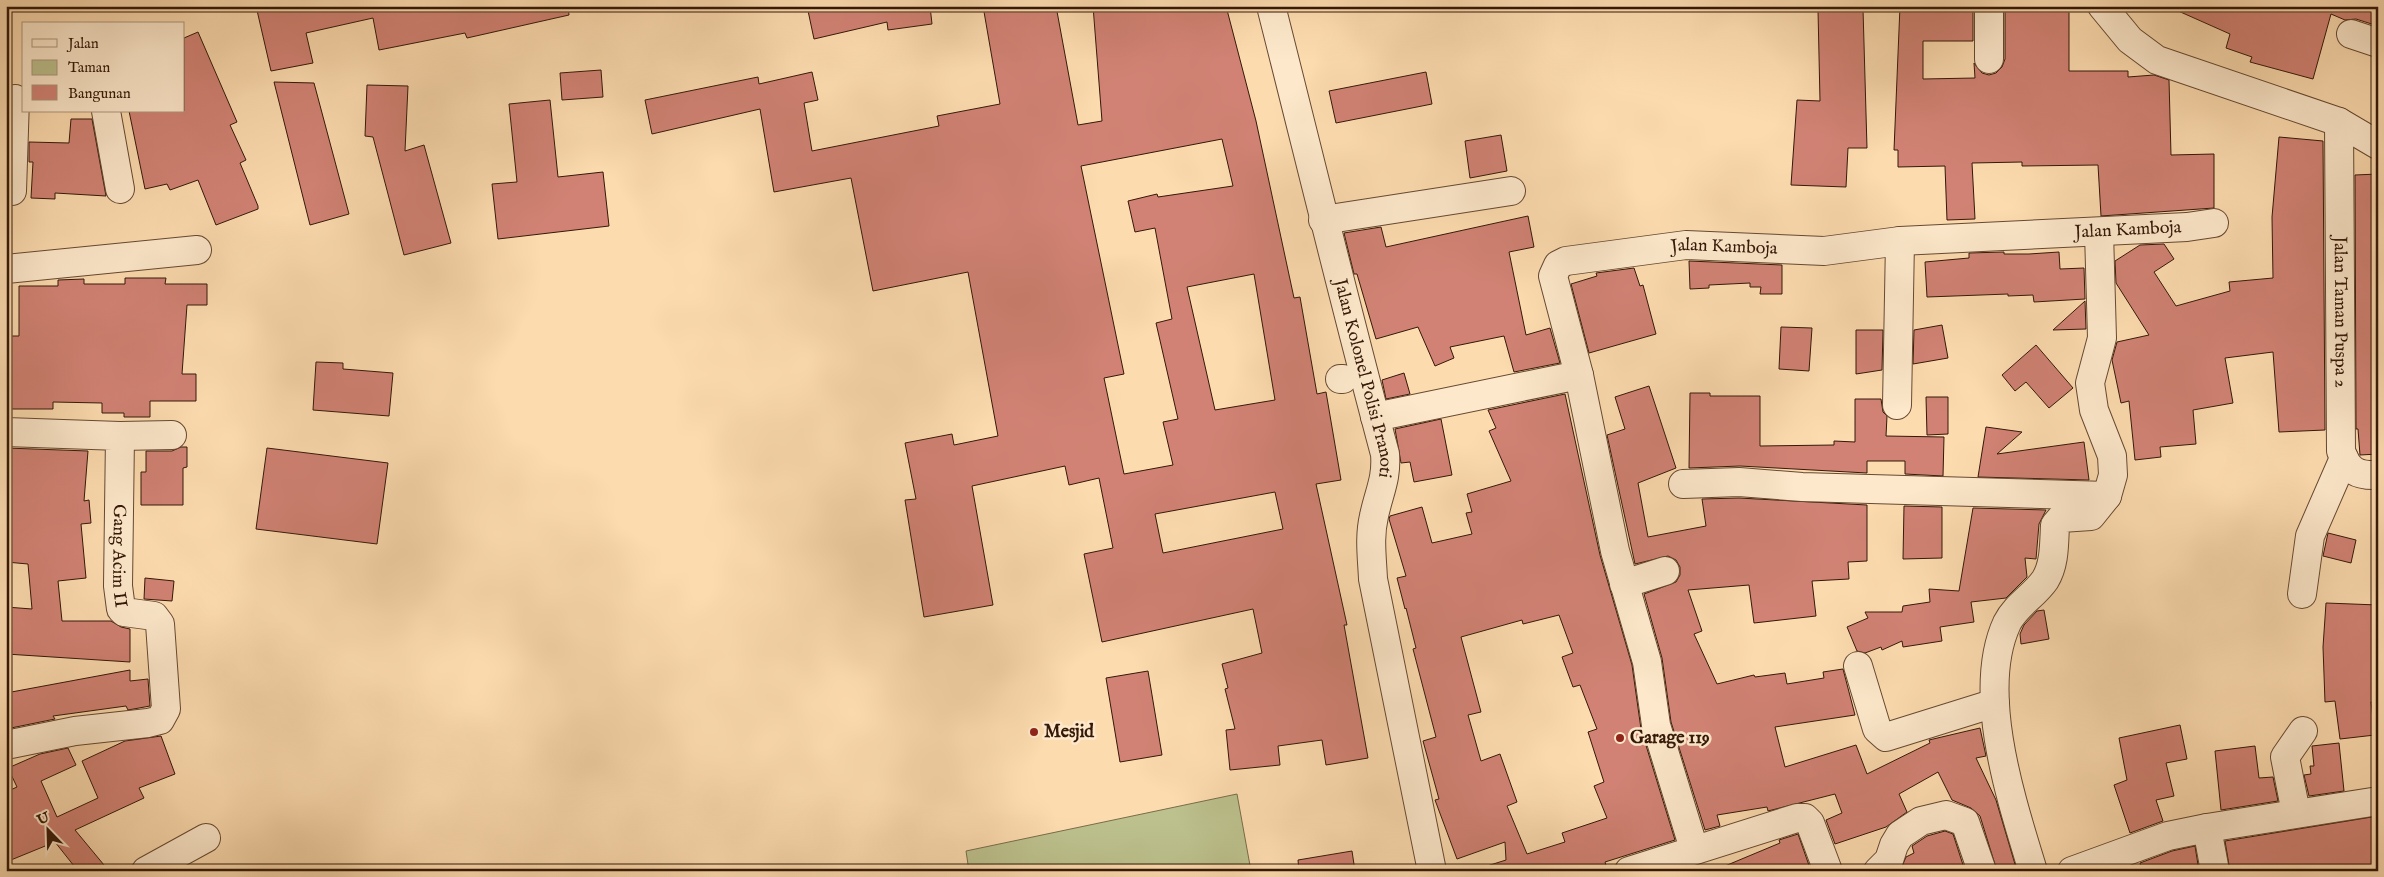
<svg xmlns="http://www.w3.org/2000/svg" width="2384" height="877" font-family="'IM FELL English',serif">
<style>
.green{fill:#bcc18d;stroke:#786c4a}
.building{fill:#d18274;stroke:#341808;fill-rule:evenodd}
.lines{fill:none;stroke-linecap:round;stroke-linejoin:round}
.minor-casing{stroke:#664932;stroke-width:30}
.tertiary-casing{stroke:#664932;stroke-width:30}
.minor{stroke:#fde8cb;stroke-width:28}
.tertiary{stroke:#fde8cb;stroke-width:28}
.poi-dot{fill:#8f2418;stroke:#fde8cb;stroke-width:2}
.labels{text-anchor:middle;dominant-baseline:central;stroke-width:5;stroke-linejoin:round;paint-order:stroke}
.street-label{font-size:18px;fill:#341808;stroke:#fde8cb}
.poi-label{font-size:18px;font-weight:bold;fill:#341808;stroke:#fde8cb;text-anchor:start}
</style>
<rect width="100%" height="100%" fill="#fcdbaf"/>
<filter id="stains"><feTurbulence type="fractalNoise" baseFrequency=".004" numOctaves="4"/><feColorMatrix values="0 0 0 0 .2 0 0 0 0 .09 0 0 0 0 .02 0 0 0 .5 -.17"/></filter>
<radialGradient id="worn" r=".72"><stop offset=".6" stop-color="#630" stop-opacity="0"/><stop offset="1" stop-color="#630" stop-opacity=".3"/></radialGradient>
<path class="green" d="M1237,794L1251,871H969L966,851Z"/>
<path class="building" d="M256,6H449L450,10L468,6H568L569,15L467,38L465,33L379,50L373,18L306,33L313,63L271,71Z
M807,6H930L932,24L888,30L887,22L814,39Z
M983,6H1056L1078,125L1102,121L1093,6H1226L1256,121L1294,298L1300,297L1317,394L1326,392L1341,480L1316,484L1347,625H1344L1368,758L1326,765L1322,740L1278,746L1280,765L1230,770L1226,730L1235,729L1225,689L1228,688L1222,664L1262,653L1253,609L1102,642L1084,554L1113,548L1099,478L1069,485L1065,466L972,486L993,605L924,617L905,500L916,499L905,443L952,434L954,445L998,436L968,272L873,291L851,178L774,192L760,109L652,134L645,100L758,77L759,84L812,72L818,100L804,103L812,151L939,126L937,116L1000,104ZM1222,139L1233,186L1158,197L1157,194L1128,201L1135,232L1155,228L1172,319L1156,323L1178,419L1163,422L1173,465L1124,474L1104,378L1124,374L1081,166ZM1254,274L1275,400L1215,410L1187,287ZM1275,492L1283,529L1163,553L1155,514Z
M1900,6L1973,10V41H1923V79L1975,78L1974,63L1982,73L1989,75L1996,73L2002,67L2005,59V10H2014L2013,6H2069V71H2128V77L2154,75L2169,80L2171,155L2214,154V208L2101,216L2098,165L2022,166V162L1972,163L1975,219L1947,220L1945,166L1898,167V150H1894Z
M2167,6H2378V26L2356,19L2345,20L2331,14L2313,79L2250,62L2252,57L2226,48L2230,34Z
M1863,9L1867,148H1848L1846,187L1791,185L1797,100L1820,101L1818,10Z
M198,32L237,122L230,125L246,160L240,163L258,206V209L216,225L198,180L170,190L167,184L145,189L129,111H184V38Z
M601,70L603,97L562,100L560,73Z
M1426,72L1432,104L1336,123L1329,91Z
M274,82L314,83L349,214L310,225Z
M367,85L408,86L405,151L424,145L451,243L404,255L373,137L365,136Z
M550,100L558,177L603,172L609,226L498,239L492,184L517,182L509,104Z
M71,119H92L106,196L55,193V199L31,198L33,162H29V142L69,143Z
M1501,135L1507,171L1470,178L1465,141Z
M2279,137L2323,141L2325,430L2279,432L2273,352L2225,358L2233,403L2193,410L2196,444L2160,447L2161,457L2135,460L2129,401L2121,403L2112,360L2117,342L2149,335L2116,283L2115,261L2140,245L2164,244L2174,259L2154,272L2176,306L2230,291L2229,282L2273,278L2272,217Z
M2378,174V454L2360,455L2358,429H2356L2355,175Z
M1528,216L1534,247L1509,252L1526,335L1550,328L1560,363L1514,372L1504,336L1450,347L1454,358L1435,366L1418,327L1376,339L1357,274H1354L1344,233L1381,227L1386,247Z
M2004,252V254H2029L2059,252L2060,269L2084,268L2085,299L2034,302L2033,295L2008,296V294L1927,297L1925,262L1969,258V253Z
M1689,261L1782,265V294H1760L1761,287H1750V283L1709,285V288L1690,289Z
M1634,268L1640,286L1643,285L1656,334L1589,353L1571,284L1597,276L1596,273Z
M125,278H166L165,284H207V305H187L182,374H196V401H150V417H124V413H102V403L53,402V409H6V336H19V286H58V280L84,279V284H125Z
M2085,301L2086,329L2053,330Z
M1942,325L1948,358L1913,364L1914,330Z
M1781,327L1812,328L1809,371L1779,369Z
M1856,330H1883L1882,370L1856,374Z
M2036,345L2073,388L2049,408L2026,382L2015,391L2002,375Z
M316,362L343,363V369L393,373L389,416L313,410Z
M1404,373L1410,394L1386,399L1382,380Z
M1649,386L1676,468L1638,483L1648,537L1706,526L1702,499L1739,498L1867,505V561L1848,562L1849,579L1812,581L1816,616L1754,623L1749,585L1688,590L1702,631L1694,634L1717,684L1754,675L1755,677L1785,673L1787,684L1824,678L1823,672L1843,669L1855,715L1775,727L1785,767L1856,745L1867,774L1930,743L1929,740L1980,728L1986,756L1976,758L1996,800L2017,871H1997L1980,816L1971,808L1952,800L1938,772L1899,794L1907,812L1886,827L1835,844L1826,820L1842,813L1835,794L1768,811L1767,807L1717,815L1720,826L1705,830L1671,722L1662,658L1644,594L1676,582L1680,575V567L1676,560L1668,556L1635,564L1607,435L1625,429L1615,397Z
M1690,393H1710V396H1760V446L1834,445V441L1855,442V399H1881L1883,412L1887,416L1886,436L1944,437L1943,476L1905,474V461H1867V473L1740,466L1689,468Z
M1565,394L1600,555L1632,665L1641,729L1675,840L1605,862L1606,865L1589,871H1487V866L1506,860L1505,842L1457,859L1435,800L1439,799L1423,741L1436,737L1413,649L1416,648L1406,608L1405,609L1397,578L1406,576L1389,519L1390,516L1422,507L1432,543L1472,534L1466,513L1472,512L1467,494L1511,481L1489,431L1496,428L1488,410ZM1559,615L1573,653L1562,657L1573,687L1580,685L1597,729L1588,732L1604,782L1594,786L1607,818L1562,833L1565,842L1527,854L1507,806L1517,802L1500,754L1481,761L1468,715L1481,712L1461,637L1522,620L1523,624Z
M1926,397H1948V434L1927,435Z
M1441,419L1452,475L1414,482L1410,462L1401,463L1395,429Z
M1986,427L2022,432L1997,454L2084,442L2089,480L1978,477Z
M181,447H187V467L183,468V505H141V472H146V451H172Z
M6,448L88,451L84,501L89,500L91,523L81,524L86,578L58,581L62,621H111L121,627L130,629V662L6,654V607L32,609L28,564L6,562Z
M267,448L388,463L377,544L256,529Z
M1904,506L1942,507V558L1903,559Z
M1973,508L2046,510L2039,524L2036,559L2025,558L2027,577L2006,598L1971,602L1974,622L1940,627L1942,641L1903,647L1902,641L1882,650L1881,647L1865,653L1857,651L1847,627L1868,618L1865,612H1902L1903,606L1930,602L1929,589L1959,591Z
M2328,533L2356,540L2351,563L2323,556Z
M145,578L174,581L172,601L144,599Z
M2326,603L2378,605V702H2371L2375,735L2340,739L2335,701L2325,702L2323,647Z
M2044,610L2049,639L2021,644L2020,634L2024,625L2037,611Z
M130,670V681L148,679L150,706L128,710L126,706L53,716L55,719L6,729V693Z
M1148,671L1162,755L1120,762L1106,678Z
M2180,725L2187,759L2166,763L2174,796L2156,800L2163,821L2130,833L2114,785L2127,780L2119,738Z
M161,736L175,774L139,788L144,798L75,830L109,871H78L55,842L6,862V792L17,787L8,768L40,754L68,748L76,765L41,781L57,817L98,798L82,761L125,741Z
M2339,743L2344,791L2309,796L2304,775L2311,774L2310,766H2314L2312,746Z
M2255,746L2259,778L2273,777L2278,801L2221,810L2215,751Z
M2378,816V871H2230L2225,841Z
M1945,831L1953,834L1965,871H1900L1906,857L1914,853L1912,846L1927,836Z
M1798,834L1811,871H1713L1780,843L1779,840Z
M2195,846L2199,871H2142L2140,863L2172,851Z
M1352,851L1355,871H1299L1298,860Z"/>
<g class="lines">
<g class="minor-casing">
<g id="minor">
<path d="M1989,6V59"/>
<path d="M2102,6L2130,40L2157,60L2339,122L2378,145"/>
<path d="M2351,34L2378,43"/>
<path d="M106,111L120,189"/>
<path id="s1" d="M2339,122L2341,451C2348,471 2357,476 2378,475"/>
<path d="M12,191L15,99"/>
<path d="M1323,220L1511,191"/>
<path d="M6,269L197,250"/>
<path d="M1340,379H1343"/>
<path d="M1897,405L1900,241"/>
<path d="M1375,417L1579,375"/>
<path id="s2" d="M6,432L120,436L118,586L121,609L124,612L154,616L160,624L166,709L160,720L148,723L75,731L6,745"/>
<path d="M120,436L172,435"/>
<path d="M1683,484L1739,482L1802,487L2107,496"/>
<path d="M1624,584L1665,571"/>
<path d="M2302,594L2310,536L2344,458"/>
<path d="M1858,666L1877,729L1886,737L1995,703"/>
<path d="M2296,813L2285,757L2303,731"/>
<path d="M2207,828L2372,802"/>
<path id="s3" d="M1694,849L1656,725L1647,662L1615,551L1579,375L1553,276L1558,265L1566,261L1686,245L1824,251L1900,241L2187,227L2214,223"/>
<path d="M146,871L206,838"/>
<path d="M1629,871L1797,818H1805L1810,823L1828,871"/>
<path d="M1878,871L1889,860L1894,845L1900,835L1921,821L1946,815L1965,822L1982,871"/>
<path d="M2033,871C2012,802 1975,692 2007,623C2016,605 2034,596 2045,580C2055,564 2054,543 2055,525L2061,518L2091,516L2107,496L2113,475L2112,456L2094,410L2090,383L2102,338L2099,232"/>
<path d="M2072,871L2168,836L2207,828L2215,871"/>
</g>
</g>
<g class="tertiary-casing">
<g id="tertiary">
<path id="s4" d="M1271,6C1309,156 1345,305 1385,454C1387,479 1379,492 1374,516C1369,537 1372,557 1373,579L1432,871"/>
</g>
</g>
<use href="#minor" class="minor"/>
<use href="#tertiary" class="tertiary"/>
</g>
<g class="poi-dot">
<circle cx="1034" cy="732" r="5"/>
<circle cx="1620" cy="738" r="5"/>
</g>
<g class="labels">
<g class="street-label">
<text stroke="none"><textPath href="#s3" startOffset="1176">Jalan Kamboja</textPath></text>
<text stroke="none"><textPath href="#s3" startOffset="771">Jalan Kamboja</textPath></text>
<text stroke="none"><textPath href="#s1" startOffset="190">Jalan Taman Puspa 2</textPath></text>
<text stroke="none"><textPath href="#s4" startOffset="384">Jalan Kolonel Polisi Pranoti</textPath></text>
<text stroke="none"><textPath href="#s2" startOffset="234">Gang Acim II</textPath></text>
</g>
<g class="poi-label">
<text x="1044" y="732">Mesjid</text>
<text x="1630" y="738">Garage 119</text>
</g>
</g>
<rect width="2384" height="877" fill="none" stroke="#fcdbaf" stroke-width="25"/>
<rect x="8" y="8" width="2369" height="862" fill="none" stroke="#341808" stroke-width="2.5"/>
<rect x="12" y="12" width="2359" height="852" fill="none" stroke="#341808"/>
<rect x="22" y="22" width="162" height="90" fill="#fde8cb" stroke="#ad957d"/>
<rect x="32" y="39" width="25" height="8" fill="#fde8cb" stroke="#ad957d"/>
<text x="68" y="48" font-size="15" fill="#341808">Jalan</text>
<rect x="32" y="60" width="25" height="15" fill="#bcc18d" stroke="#ad957d"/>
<text x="68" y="72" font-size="15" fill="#341808">Taman</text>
<rect x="32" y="85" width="25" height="15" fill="#d18274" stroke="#ad957d"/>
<text x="68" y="98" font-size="15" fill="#341808">Bangunan</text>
<g transform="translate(48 830) rotate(337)" stroke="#fde8cb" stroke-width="4" paint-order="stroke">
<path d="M0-4L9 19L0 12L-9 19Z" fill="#341808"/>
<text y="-8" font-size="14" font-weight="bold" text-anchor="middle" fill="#341808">U</text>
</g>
<rect width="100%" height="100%" filter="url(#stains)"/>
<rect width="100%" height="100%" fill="url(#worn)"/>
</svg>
